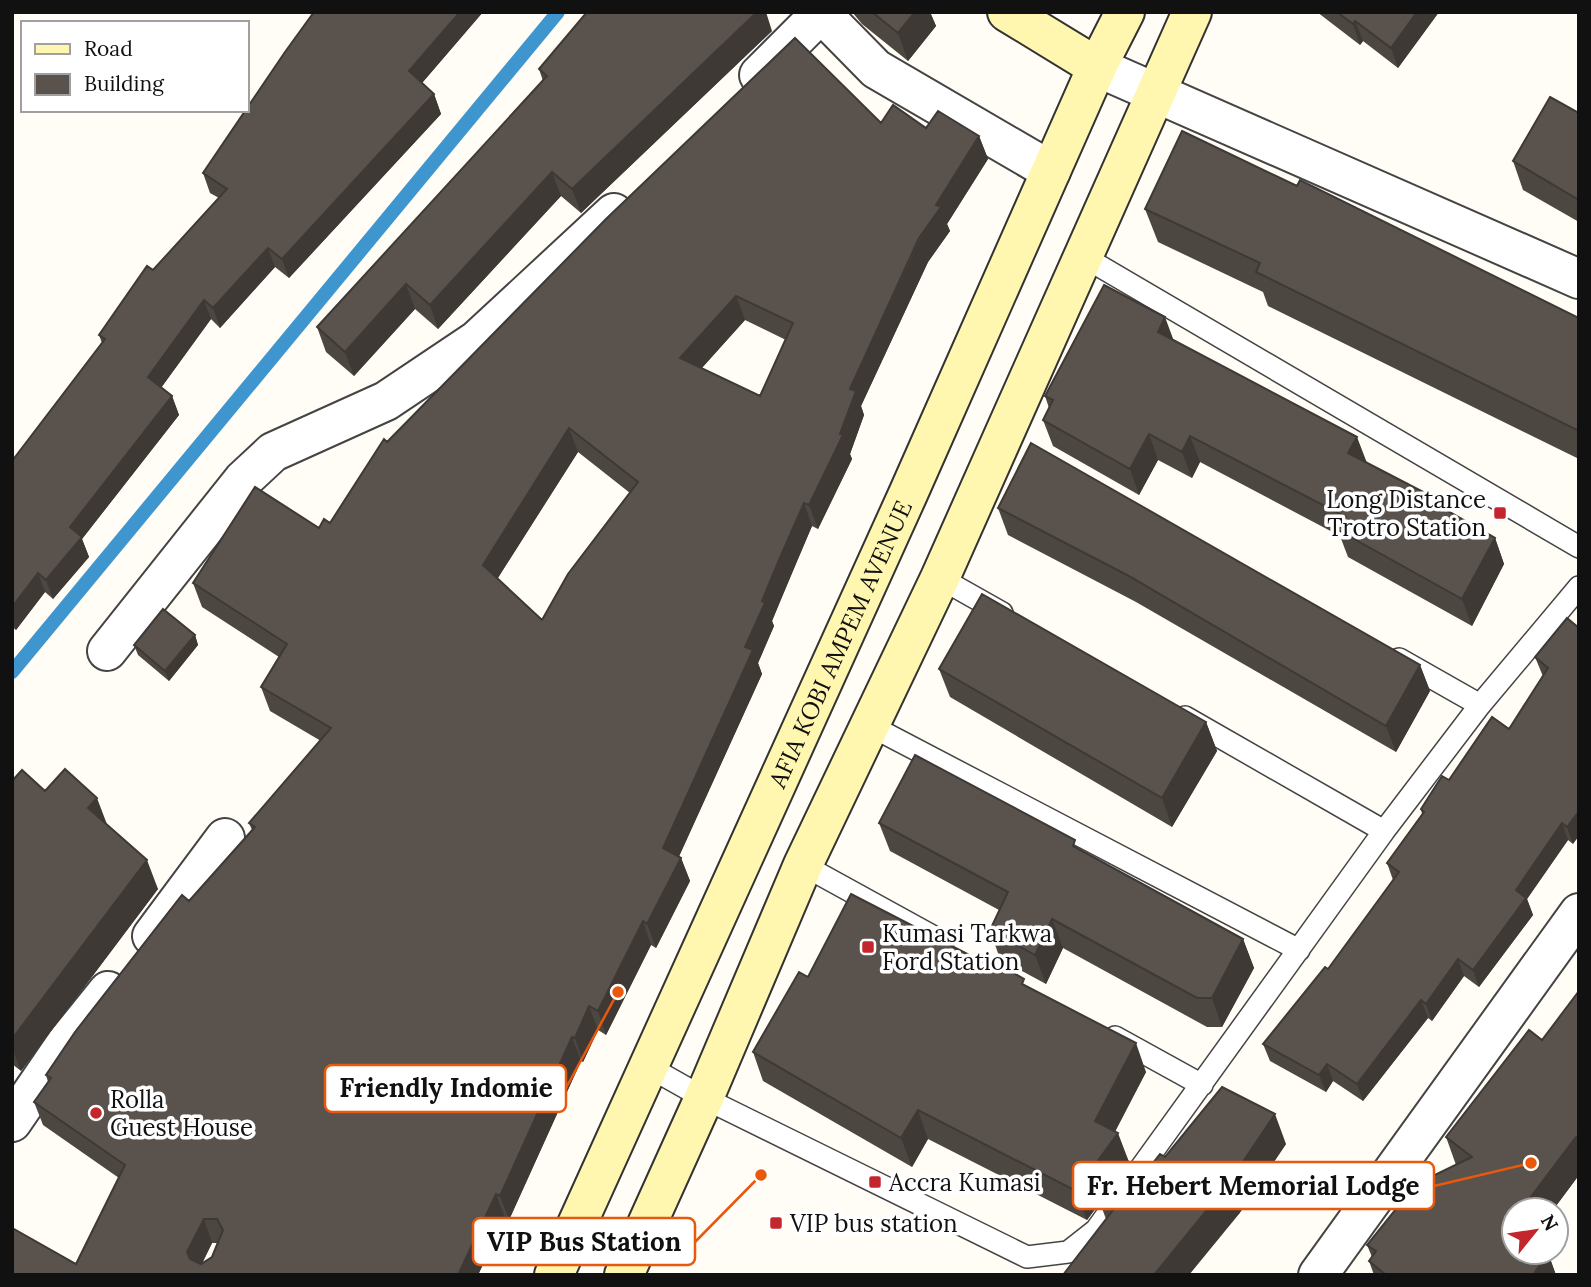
<svg xmlns="http://www.w3.org/2000/svg" width="1591" height="1287" font-family="Lora,serif">
<style>
.lines{fill:none;stroke-linecap:round;stroke-linejoin:round}
.stream{stroke:#3f96cf;stroke-width:14}
.service-casing{stroke:#444;stroke-width:24}
.minor-casing{stroke:#444;stroke-width:42}
.secondary-casing{stroke:#333;stroke-width:42}
.service{stroke:#fff;stroke-width:21}
.minor{stroke:#fff;stroke-width:38}
.secondary{stroke:#fff6b0;stroke-width:38}
.wall{fill:#4d4742;fill-rule:evenodd}
.shaded-wall{fill:#3f3936}
.building{fill:#5a524d;stroke:#3f3936;stroke-width:2;fill-rule:evenodd}
.poi-dot{fill:#c4262e;stroke:#fff;stroke-width:2.5}
.labels{text-anchor:middle;dominant-baseline:central;stroke-width:7;stroke-linejoin:round;paint-order:stroke}
.poi-label{font-size:24px;fill:#111;stroke:#fff;text-anchor:start}
.street-label{font-size:24px;fill:#111;stroke:#fff}
.leader{fill:none;stroke:#e8590c;stroke-width:2.5}
.callout-dot{fill:#e8590c;stroke:#fff;stroke-width:2.5}
.callout{fill:#fff;stroke:#e8590c;stroke-width:2.5}
.callout-label{font-size:26px;text-anchor:middle;font-weight:bold;fill:#111}
</style>
<rect width="100%" height="100%" fill="#fffdf5"/>
<g class="lines">
<path class="stream" d="M12,672L558,12"/>
<g class="service-casing">
<path id="service" d="M1084,257L1579,547
M940,578L1002,613
M1399,659L1480,705
M1185,717L1384,831
M869,725L1299,950
M803,865L943,942
M1115,1037L1202,1085
M649,1067L704,1098L1027,1257L1068,1252L1096,1230L1384,831L1480,705L1579,587"/>
</g>
<g class="minor-casing">
<path id="minor" d="M821,13L876,69L1051,171
M1097,67L1579,279
M759,75L822,12
M107,651L243,480L273,452L386,401L477,340L614,213
M152,936L225,838
M12,1122L66,1043L108,991
M1318,1275L1579,913"/>
</g>
<g class="secondary-casing">
<g id="secondary">
<path d="M1007,12L1097,67"/>
<path id="s1" d="M554,1275L908,494L1097,67L1125,12"/>
<path d="M624,1275L704,1098L803,865L940,578L1192,12"/>
</g>
</g>
<use href="#service" class="service"/>
<use href="#minor" class="minor"/>
<use href="#secondary" class="secondary"/>
</g>
<path class="wall" d="M314,12H483L422,83L434,94L441,114L289,278L275,267L220,328L211,319L161,388L172,396L179,415L82,539L89,557L53,599L45,592L16,630L12,627V461L102,343L99,335L153,270L219,198L210,193L203,173Z
M852,12H930L936,26L908,61L862,24Z
M1317,12H1439L1398,68L1363,41L1360,45Z
M772,31L581,213L561,196L438,329L415,309L354,376L326,352L317,327L543,81L539,69Z
M1579,113V222L1523,190L1513,161Z
M881,123L979,136L988,159L947,224L950,231L928,262L861,406L864,415L850,454L852,459L818,529L812,526L787,584L772,621L774,626L758,663L762,674L679,856L681,858L690,881L656,948L651,945L606,1035L598,1030L583,1062L581,1061L509,1220L505,1218L478,1275L76,1264L119,1178L43,1125L34,1102L48,1082L46,1075L189,901L252,830L249,823L321,741L270,711L261,687L279,657L202,607L193,583L330,523L387,442ZM745,320L786,340L760,396L702,368ZM578,452L630,493L542,620L497,579ZM212,1243H218L212,1257L202,1264Z
M1145,209L1579,318V459L1268,306L1263,292L1158,242Z
M1173,340L1366,462L1431,502L1495,538L1504,564L1472,626L1348,557L1340,536L1200,462L1192,478L1158,460L1139,495L1053,446L1043,420L1049,408L1045,396Z
M998,508L1420,665L1430,691L1396,752L1136,602L1008,535Z
M1579,628L1573,844L1568,840L1527,899L1533,915L1479,987L1464,976L1432,1021L1428,1018L1363,1101L1333,1081L1326,1092L1270,1061L1263,1044L1328,969L1393,880L1387,863L1422,814L1421,809L1449,780L1509,729L1543,676L1542,674L1535,657Z
M195,635L198,645L169,681L138,655L134,645Z
M939,669L1206,722L1217,751L1172,827L950,697Z
M12,781L45,791L107,825L158,889L21,1071L12,1064Z
M879,823L1079,849L1243,939L1254,968L1222,1027H1207L1063,948L1046,984L1000,959L990,930L999,910L890,851Z
M808,977L1027,986L1146,1072L1115,1132L1129,1162L1145,1173L1165,1157L1286,1144L1239,1214L1106,1219L1100,1203L1087,1220L928,1139L912,1167L763,1081L753,1052Z
M1579,991V1175L1553,1210H1514V1252L1548,1253L1556,1275H1374L1369,1261L1372,1257L1367,1245L1456,1165L1446,1137L1542,1040Z"/>
<path class="shaded-wall" d="M460,12H483L416,90L409,71Z
M757,12H766L772,31L581,213L572,189Z
M915,12H930L936,26L908,61L898,33Z
M1417,12H1439L1398,68L1391,48Z
M1355,21L1363,41L1360,45L1353,24Z
M434,94L441,114L289,278L282,259Z
M979,136L988,159L947,224L950,231L928,262L861,406L864,415L850,454L852,459L818,529L809,505L850,389L936,205Z
M552,172L561,196L438,329L430,305Z
M268,248L275,267L220,328L213,308Z
M406,284L415,309L354,376L345,352Z
M736,296L745,320L689,382L680,358Z
M204,300L211,319L155,396L148,377Z
M1165,317L1175,344L1158,332Z
M172,396L179,415L82,539L89,557L53,599L46,580L70,527Z
M569,428L578,452L491,589L483,565Z
M1149,434L1158,460L1139,495L1130,469Z
M1190,436L1200,462L1192,478L1182,452Z
M1357,437L1367,463L1348,453Z
M804,503L812,526L772,621L774,626L758,663L762,674L672,872L663,848L745,647L762,601Z
M1495,538L1504,564L1472,626L1462,599Z
M38,573L45,592L16,630L12,619V607Z
M195,635L198,645L169,681L165,671Z
M1420,665L1430,691L1396,752L1386,726Z
M1206,722L1217,751L1172,827L1162,798Z
M97,798L108,827L88,808Z
M1579,811V836L1573,844L1567,827Z
M1562,823L1568,840L1527,899L1533,915L1479,987L1473,970L1516,890Z
M681,858L690,881L656,948L647,924Z
M147,860L158,889L21,1071L12,1048V1039Z
M1052,919L1063,948L1046,984L1035,955Z
M643,921L651,945L606,1035L598,1011Z
M1243,939L1254,968L1222,1027L1212,998Z
M1458,959L1464,976L1432,1021L1426,1004Z
M1421,1000L1428,1018L1363,1101L1357,1084Z
M589,1006L598,1030L583,1062L575,1038Z
M572,1037L581,1061L509,1220L500,1196Z
M1136,1043L1146,1072L1105,1150L1095,1121Z
M1327,1064L1333,1081L1326,1092L1319,1075Z
M918,1110L928,1139L912,1167L901,1138Z
M1275,1114L1286,1144L1239,1214L1189,1275H1154Z
M1118,1133L1129,1162L1087,1220L1076,1191Z
M1576,1137L1579,1145V1175L1553,1210H1521Z
M496,1194L505,1218L478,1275H458Z
M204,1219L212,1243L196,1275L187,1252Z
M1548,1253L1556,1275H1533Z"/>
<path class="building" d="M314,12H460L409,71L434,94L282,259L268,248L213,308L204,300L148,377L172,396L70,527L82,537L46,580L38,573L12,607V461L105,339L99,335L147,266L153,270L227,189L203,173L285,52Z
M587,12H757L572,189L552,172L430,305L406,284L345,352L317,327L547,76L539,69Z
M872,12H915L898,33Z
M1337,12H1417L1391,48L1355,21L1353,24Z
M795,38L881,123L893,105L926,128L938,111L979,136L936,205L941,207L919,238L850,389L856,391L840,434L843,435L809,505L804,503L779,560L762,601L765,603L745,647L753,650L663,848L681,858L647,924L643,921L598,1011L589,1006L575,1038L572,1037L500,1196L496,1194L458,1275H12V1228L76,1264L125,1165L34,1102L51,1078L46,1075L75,1032L182,895L189,901L255,827L249,823L331,728L261,687L287,644L193,583L255,487L319,528L324,519L330,523L384,439L387,442L606,219ZM736,296L793,323L760,396L680,358ZM569,428L638,482L568,574L542,620L483,565ZM204,1219H217L223,1230L212,1257L201,1264L190,1259L187,1252Z
M1550,97L1579,113V200L1513,161Z
M1182,131L1297,186L1300,180L1579,318V431L1256,272L1260,263L1145,209Z
M1104,285L1165,317L1158,332L1357,437L1348,453L1429,495L1427,499L1495,538L1462,599L1338,530L1346,517L1190,436L1182,452L1149,434L1130,469L1043,420L1053,400L1045,396Z
M1031,443L1420,665L1386,726L1127,575L998,508Z
M982,594L1206,722L1162,798L939,669Z
M163,609L195,635L165,671L134,645Z
M1567,618L1579,628V811L1567,827L1562,823L1516,890L1526,898L1473,970L1458,959L1426,1004L1421,1000L1357,1084L1327,1064L1319,1075L1263,1044L1325,967L1328,969L1399,872L1387,863L1424,812L1421,809L1442,776L1449,780L1492,717L1509,729L1548,668L1535,657Z
M915,755L1075,840L1073,846L1243,939L1212,998H1197L1052,919L1035,955L990,930L1008,892L879,823Z
M65,769L97,798L88,808L147,860L12,1039V781L22,770L45,791Z
M851,894L975,958L978,953L1024,979L1022,984L1136,1043L1095,1121L1118,1133L1076,1191L918,1110L901,1138L753,1052L799,972L808,977Z
M1579,991V1140L1576,1137L1521,1210H1514V1219L1510,1224L1514,1226V1252H1547L1548,1253L1533,1275H1386L1369,1261L1376,1251L1367,1245L1416,1184L1472,1157L1446,1137L1529,1030L1542,1040Z
M1222,1087L1275,1114L1228,1184L1154,1275H1063L1113,1210L1100,1203L1129,1162L1145,1173L1160,1154L1165,1157Z"/>
<g class="poi-dot">
<rect x="1493" y="506" width="14" height="14" rx="3.5"/>
<rect x="861" y="940" width="14" height="14" rx="3.5"/>
<circle cx="96" cy="1113" r="7"/>
<rect x="868" y="1175" width="14" height="14" rx="3.5"/>
<rect x="769" y="1216" width="14" height="14" rx="3.5"/>
</g>
<g class="labels">
<g class="poi-label">
<text x="1486" y="499" text-anchor="end">Long Distance<tspan x="1486" dy="28">Trotro Station</tspan></text>
<text x="882" y="933">Kumasi Tarkwa<tspan x="882" dy="28">Ford Station</tspan></text>
<text x="110" y="1099">Rolla<tspan x="110" dy="28">Guest House</tspan></text>
<text x="889" y="1182">Accra Kumasi</text>
<text x="790" y="1223">VIP bus station</text>
</g>
<g class="street-label">
<text stroke="none"><textPath href="#s1" startOffset="693">AFIA KOBI AMPEM AVENUE</textPath></text>
</g>
</g>
<path class="leader" d="M618 992L566 1088M1531 1163L1434 1186M761 1175L695 1242"/>
<g class="callout-dot">
<circle cx="618" cy="992" r="7"/>
<circle cx="1531" cy="1163" r="7"/>
<circle cx="761" cy="1175" r="7"/>
</g>
<g class="callout">
<rect x="325" y="1065" width="241" height="47" rx="7"/>
<rect x="1073" y="1162" width="361" height="47" rx="7"/>
<rect x="473" y="1218" width="222" height="47" rx="7"/>
</g>
<g class="callout-label">
<text x="446" y="1097">Friendly Indomie</text>
<text x="1253" y="1195">Fr. Hebert Memorial Lodge</text>
<text x="584" y="1251">VIP Bus Station</text>
</g>
<rect width="1591" height="1287" fill="none" stroke="#111111" stroke-width="28"/>
<rect x="21" y="21" width="228" height="91" fill="#ffffff" stroke="#a0a0a0" stroke-width="2"/>
<rect x="35" y="44" width="35" height="10" fill="#fff6b0" stroke="#a0a0a0" stroke-width="2"/>
<text x="84" y="56" font-size="21" fill="#111111">Road</text>
<rect x="35" y="74" width="35" height="21" fill="#5a524d" stroke="#a0a0a0" stroke-width="2"/>
<text x="84" y="91" font-size="21" fill="#111111">Building</text>
<g transform="translate(1535 1231) rotate(60)"><circle r="33" fill="#ffffff" stroke="#a0a0a0" stroke-width="2"/>
<path d="M0-5L12 26L0 18L-12 26Z" fill="#c4262e"/>
<text y="-10" font-size="19" font-weight="bold" text-anchor="middle" fill="#111111">N</text>
</g>
</svg>
